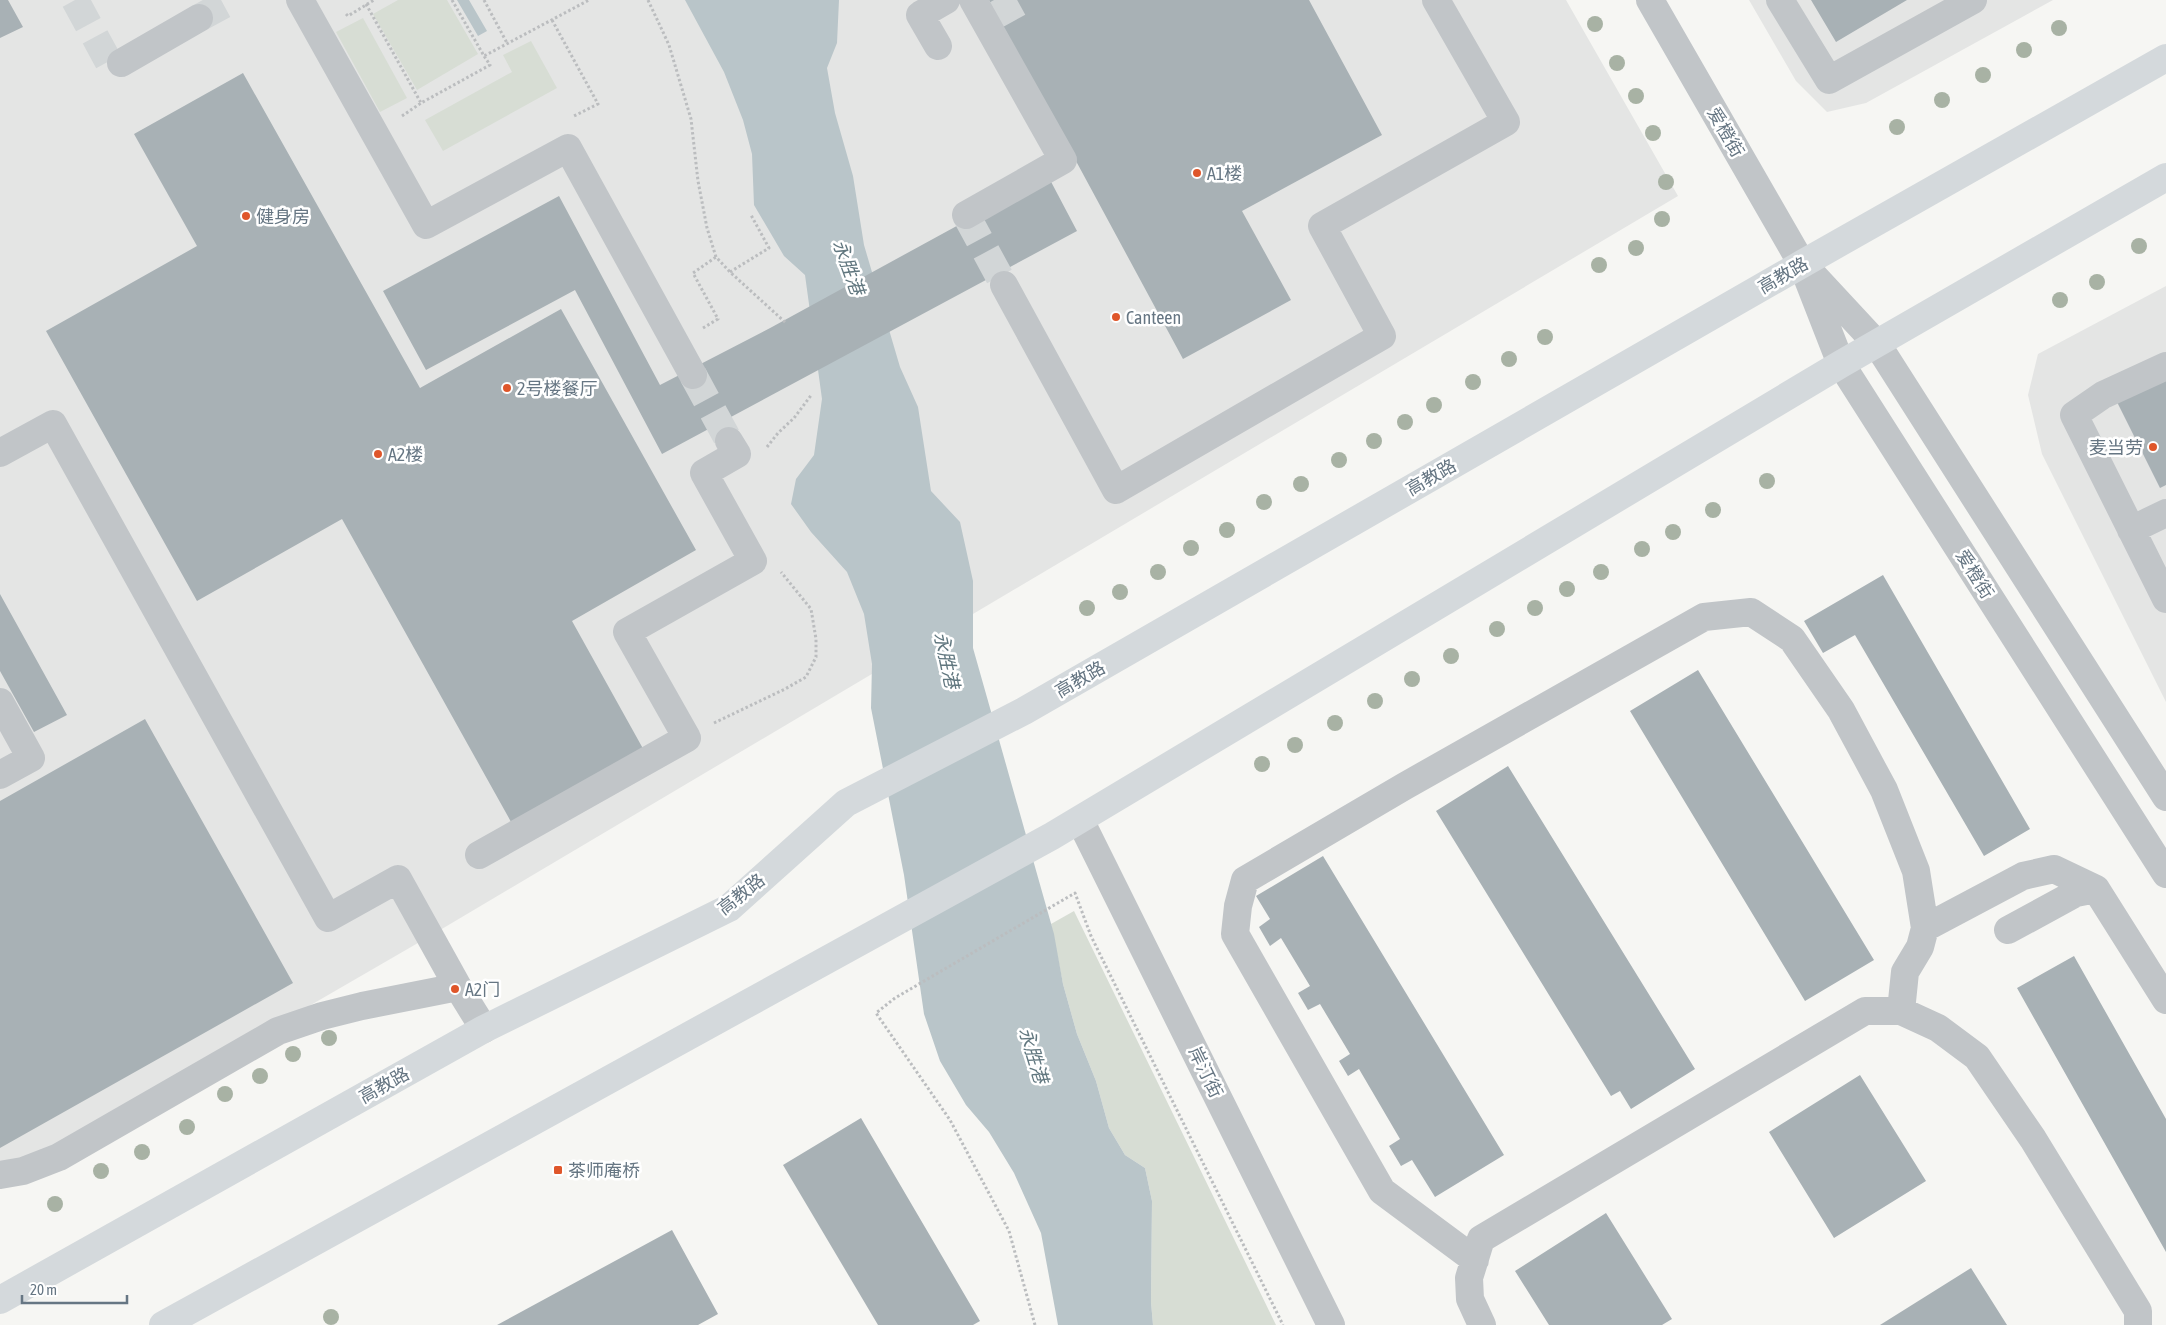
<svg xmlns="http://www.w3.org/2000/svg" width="2166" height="1325" font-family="'Asap Condensed','Noto Sans SC',sans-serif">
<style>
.built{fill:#e4e5e4}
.green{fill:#d7ddd4}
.water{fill:#b9c5c9}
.building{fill:#a8b1b5}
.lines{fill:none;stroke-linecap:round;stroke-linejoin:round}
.minor-tunnel{stroke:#d2d6d7;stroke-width:28;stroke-dasharray:28 14;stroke-linecap:butt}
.path{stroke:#bbbdbf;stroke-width:3;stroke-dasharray:2.5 2.5;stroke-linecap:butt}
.minor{stroke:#c1c5c8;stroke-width:28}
.major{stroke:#d4d9dc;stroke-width:28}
.tree{fill:#a8b2a4}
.poi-dot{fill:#df562a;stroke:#fff;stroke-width:2}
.labels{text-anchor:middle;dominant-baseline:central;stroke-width:5;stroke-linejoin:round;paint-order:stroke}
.street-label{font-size:18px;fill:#667683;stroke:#fff}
.poi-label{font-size:18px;fill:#667683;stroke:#fff;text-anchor:start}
.water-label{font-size:19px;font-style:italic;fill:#61777f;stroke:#fff}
</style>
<rect width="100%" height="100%" fill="#f6f6f3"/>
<path class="built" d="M0,0H1566L1678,196L430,936L0,1185Z
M1749,0H2053L1866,103L1827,112L1796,81Z
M2166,286V702L2042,454L2028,395L2038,354Z"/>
<path class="green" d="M398,0H447L478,54L417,90L373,14Z
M363,18L407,98L380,112L336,32Z
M531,41L557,88L443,151L425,120L512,72L503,55Z
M1074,911L1276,1325H1153L1151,1302L1152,1201L1145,1168L1125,1155L1109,1128L1096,1081L1077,1034L1063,984L1051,924Z"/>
<path class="water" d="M457,0H469L487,31L478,36Z
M685,0H839L837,43L827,68L835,113L853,176L864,245L900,367L918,407L931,491L960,522L973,581V648L1054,934L1063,984L1077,1034L1096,1081L1109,1128L1125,1155L1145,1168L1152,1201L1151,1302L1153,1325H1058L1041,1233L1014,1173L989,1132L966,1105L940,1061L924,1014L904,875L871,708L872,664L864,614L847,572L811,532L791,504L796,479L814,455L822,399L805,275L784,256L754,205L752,154L743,120L724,72Z"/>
<path class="building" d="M0,0H8L23,27L0,38Z
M989,0H1309L1382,135L1242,211L1291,300L1183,359Z
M1811,0H1907L1836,42Z
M243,73L420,388L561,309L696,550L572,621L646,754L515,829L342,519L197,601L46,331L197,246L134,134Z
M1048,176L1077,231L662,454L575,290L426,370L383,291L559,196L660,385L772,327Z
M2166,374V485L2160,488L2116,400Z
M1883,575L2030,829L1984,856L1855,635L1823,653L1804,621Z
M0,594L67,715L34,732L0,671Z
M1698,670L1874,960L1805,1001L1630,711Z
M145,719L293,983L0,1148V801Z
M1508,766L1695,1069L1631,1109L1620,1091L1611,1096L1436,811Z
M1323,856L1504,1155L1435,1197L1412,1160L1401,1166L1389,1146L1400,1139L1359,1069L1348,1076L1339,1061L1350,1054L1320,1004L1308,1010L1298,993L1310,986L1281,938L1270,946L1259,927L1270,919L1256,896Z
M2074,956L2166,1119V1252L2017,988Z
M1860,1075L1926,1181L1834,1238L1769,1132Z
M861,1118L980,1321L973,1325H878L783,1165Z
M1606,1213L1672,1319L1662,1325H1549L1515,1271Z
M672,1230L718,1314L698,1325H497Z
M1971,1268L2007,1325H1880Z"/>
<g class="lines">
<path class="minor-tunnel" d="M75,0L112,68
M994,16L1023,0
M199,18L232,0
M966,215L1004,285
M693,375L729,441"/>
<path class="path" d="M452,0L484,56L589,0
M484,0L507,43
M648,0L669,45L691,119L698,181L707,228L716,257L730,272L786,323
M366,4L421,103L490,65L484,56
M346,14L348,16L374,0
M552,20L598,104L574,116
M402,116L421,103
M730,272L769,248L751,215
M703,328L718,319L693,273L716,257
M767,447L778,433L794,418L812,394
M714,723L785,689L806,677L816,657V639L811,609L781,572
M1035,1325L1009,1231L950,1120L876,1013L895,998L1075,893L1091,936L1283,1325"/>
<path class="minor" d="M300,0L426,225L568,148L693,375
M1650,0L1802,264L1841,364L2166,874
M1780,0L1829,80L1973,0
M938,46L920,15L946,0
M121,63L199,18
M966,215L1063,160L973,0
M1812,274L1877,344L2166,797
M1004,285L1116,490L1382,336L1322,226L1506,122L1436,0
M2166,366L2103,395L2074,415L2166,599
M0,453L53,424L328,918L398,879L458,987L484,1029
M2131,530L2166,513
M0,702L31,758L0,775
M1080,820L1331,1325
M479,855L687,738L627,632L753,561L704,473L737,454L729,441
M2008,930L2076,893L2096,889L2166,1000
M1901,1011L1905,972L1920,947L1925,928L2023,876L2054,869L2096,889
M0,1175L23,1171L59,1157L278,1031L322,1016L362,1006L458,987
M1475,1260L1382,1191L1235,934L1238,906L1245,880L1405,786L1704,617L1751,612L1792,639L1841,710L1884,790L1916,871L1925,928
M1482,1325L1470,1299L1469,1278L1481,1239L1865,1011H1901L1938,1028L1977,1057L2033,1139L2138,1311V1325"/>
<path class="major" d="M0,1300L484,1029L729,908L846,803L1024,711L1802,264L2166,58
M163,1325L1052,836L1841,364L2166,177"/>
</g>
<g class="tree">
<circle cx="1595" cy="24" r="8"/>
<circle cx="2059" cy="28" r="8"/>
<circle cx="2024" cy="50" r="8"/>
<circle cx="1617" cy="63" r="8"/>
<circle cx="1983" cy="75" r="8"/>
<circle cx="1636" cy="96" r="8"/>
<circle cx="1942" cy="100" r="8"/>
<circle cx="1897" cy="127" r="8"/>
<circle cx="1653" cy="133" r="8"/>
<circle cx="1666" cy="182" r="8"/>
<circle cx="1662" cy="219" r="8"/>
<circle cx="2139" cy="246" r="8"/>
<circle cx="1636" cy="248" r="8"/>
<circle cx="1599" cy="265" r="8"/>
<circle cx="2097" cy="282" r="8"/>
<circle cx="2060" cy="300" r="8"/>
<circle cx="1545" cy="337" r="8"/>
<circle cx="1509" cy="359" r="8"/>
<circle cx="1473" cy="382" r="8"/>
<circle cx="1434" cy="405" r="8"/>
<circle cx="1405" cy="422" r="8"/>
<circle cx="1374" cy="441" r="8"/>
<circle cx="1339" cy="460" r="8"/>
<circle cx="1767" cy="481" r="8"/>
<circle cx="1301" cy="484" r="8"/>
<circle cx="1264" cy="502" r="8"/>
<circle cx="1713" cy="510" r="8"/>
<circle cx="1227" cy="530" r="8"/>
<circle cx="1673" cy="532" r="8"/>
<circle cx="1191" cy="548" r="8"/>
<circle cx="1642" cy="549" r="8"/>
<circle cx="1158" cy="572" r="8"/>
<circle cx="1601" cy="572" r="8"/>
<circle cx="1567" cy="589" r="8"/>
<circle cx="1120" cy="592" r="8"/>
<circle cx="1087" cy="608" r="8"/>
<circle cx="1535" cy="608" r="8"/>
<circle cx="1497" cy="629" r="8"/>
<circle cx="1451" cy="656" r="8"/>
<circle cx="1412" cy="679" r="8"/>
<circle cx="1375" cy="701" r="8"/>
<circle cx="1335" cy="723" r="8"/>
<circle cx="1295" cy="745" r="8"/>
<circle cx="1262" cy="764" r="8"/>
<circle cx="329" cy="1038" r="8"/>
<circle cx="293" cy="1054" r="8"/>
<circle cx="260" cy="1076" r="8"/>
<circle cx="225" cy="1094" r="8"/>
<circle cx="187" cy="1127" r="8"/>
<circle cx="142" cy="1152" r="8"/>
<circle cx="101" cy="1171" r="8"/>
<circle cx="55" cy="1204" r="8"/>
<circle cx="331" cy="1317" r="8"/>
</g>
<g class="poi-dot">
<circle cx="1197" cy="173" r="5"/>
<circle cx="246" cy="216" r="5"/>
<circle cx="1116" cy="317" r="5"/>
<circle cx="507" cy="388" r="5"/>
<circle cx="2153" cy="447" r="5"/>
<circle cx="378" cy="454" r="5"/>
<circle cx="455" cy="989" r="5"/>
<rect x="553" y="1165" width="10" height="10" rx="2.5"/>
</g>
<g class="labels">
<g class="street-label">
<text transform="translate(1726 132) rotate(60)">爱橙街</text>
<text transform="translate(1783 275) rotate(-30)">高教路</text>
<text transform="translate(1431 477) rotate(-30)">高教路</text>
<text transform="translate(1975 574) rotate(58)">爱橙街</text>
<text transform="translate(1080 679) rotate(-30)">高教路</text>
<text transform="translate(741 894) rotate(-38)">高教路</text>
<text transform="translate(1206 1072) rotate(64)">岸汀街</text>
<text transform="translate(384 1085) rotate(-29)">高教路</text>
</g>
<g class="poi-label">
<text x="1207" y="173">A1楼</text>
<text x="256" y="216">健身房</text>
<text x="1126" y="317">Canteen</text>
<text x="517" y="388">2号楼餐厅</text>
<text x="2143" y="447" text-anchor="end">麦当劳</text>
<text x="388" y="454">A2楼</text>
<text x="465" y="989">A2门</text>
<text x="568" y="1170">茶师庵桥</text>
</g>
<g class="water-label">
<text transform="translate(849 267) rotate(70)">永胜港</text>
<text transform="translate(947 660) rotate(78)">永胜港</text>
<text transform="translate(1034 1055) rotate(73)">永胜港</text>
</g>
</g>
<path d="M22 1295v8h105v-8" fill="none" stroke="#667683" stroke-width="2.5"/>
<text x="30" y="1295" font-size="15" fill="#667683" stroke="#ffffff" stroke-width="4" paint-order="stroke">20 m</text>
</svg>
